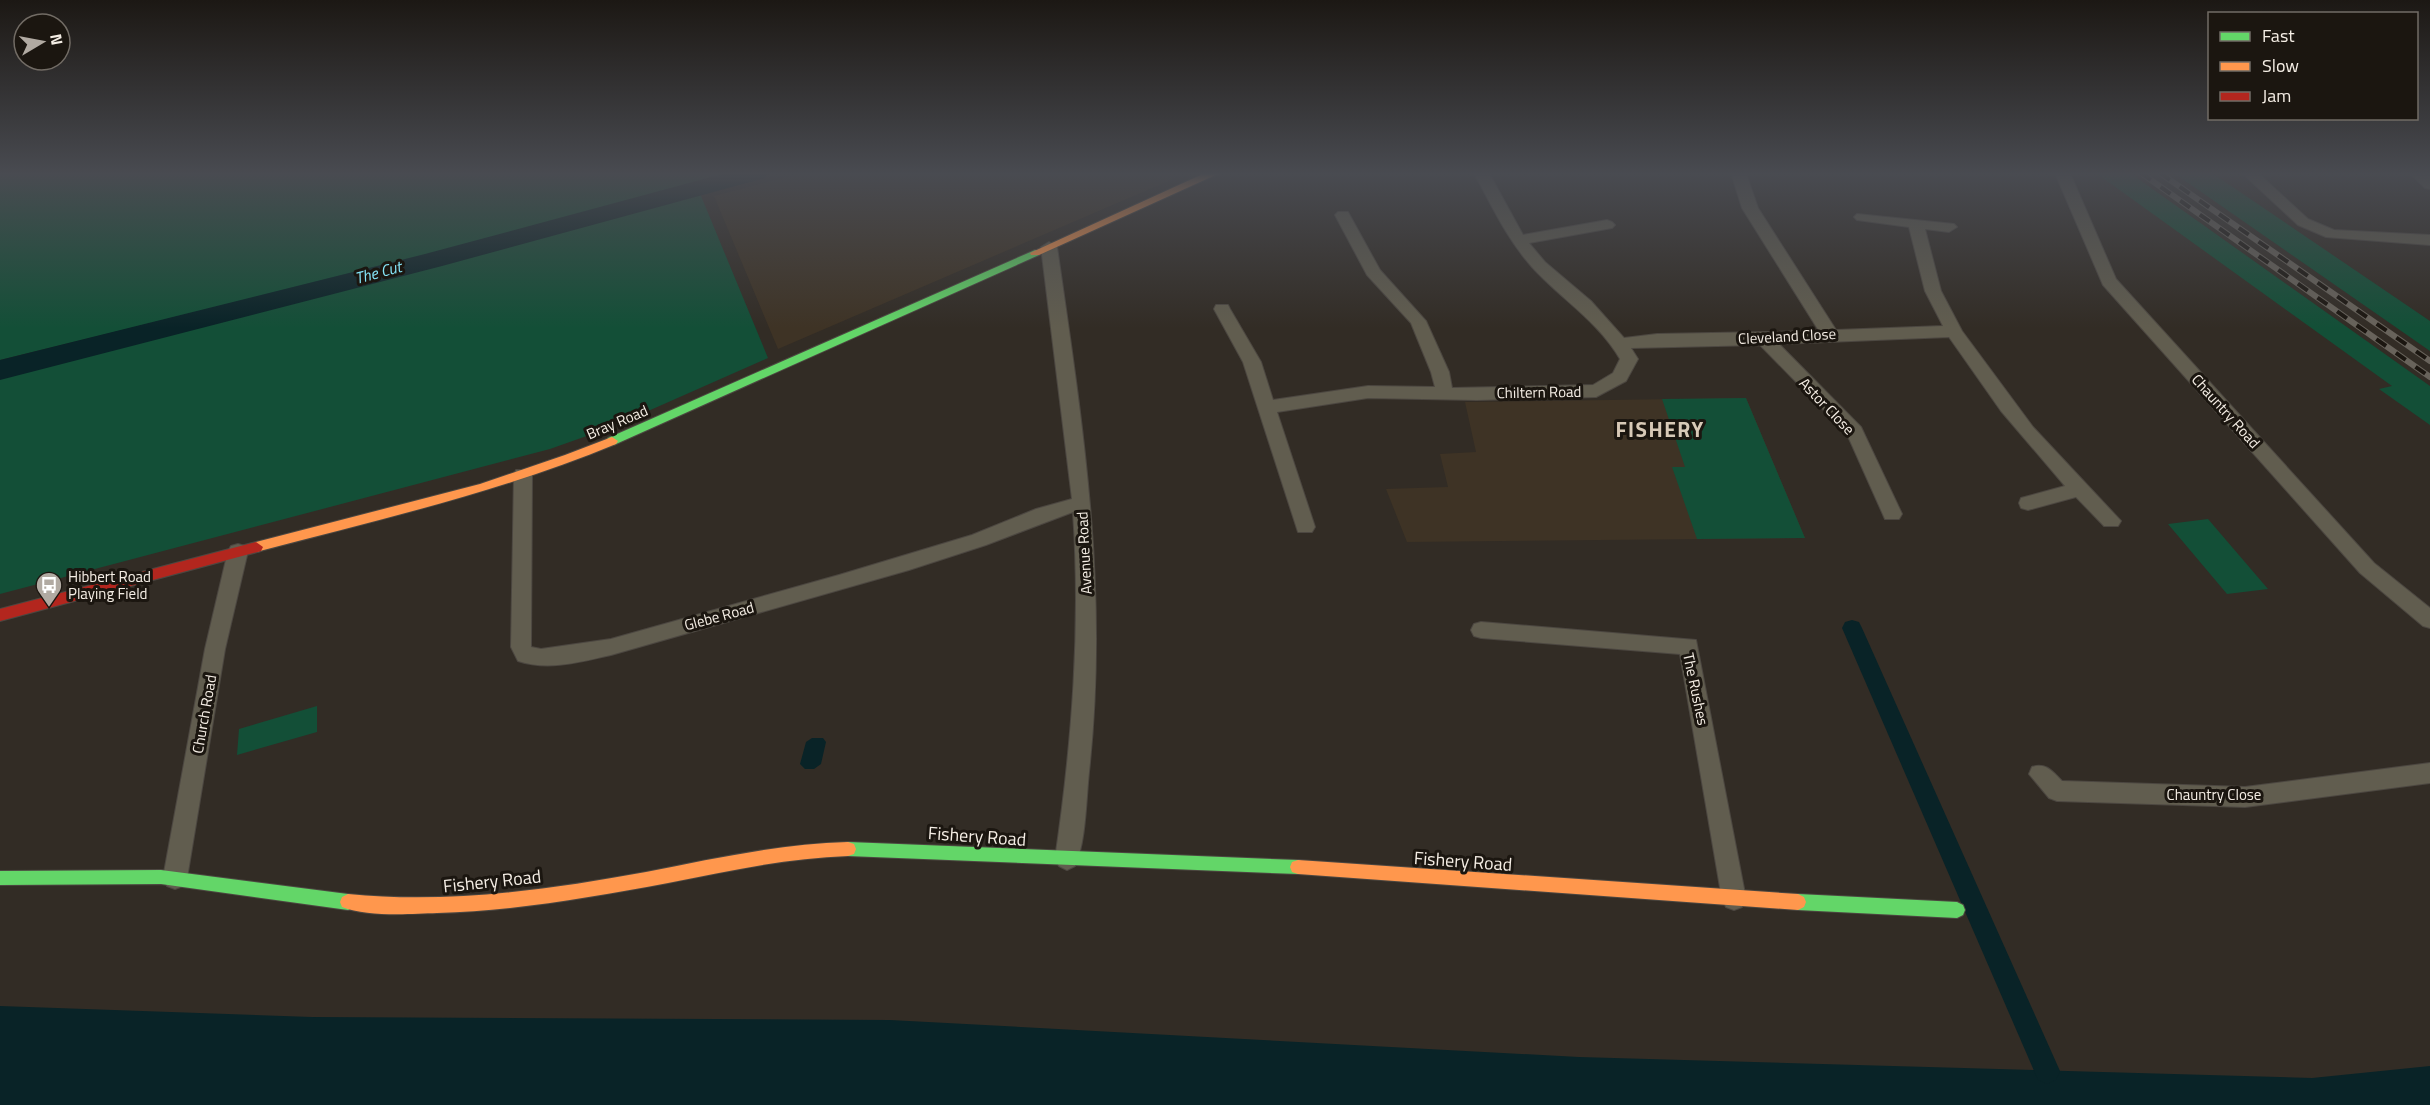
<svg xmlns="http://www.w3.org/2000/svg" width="2430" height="1105" font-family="'Titillium Web',sans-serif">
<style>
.education{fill:#3e3325}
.green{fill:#134f37}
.water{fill:#092327}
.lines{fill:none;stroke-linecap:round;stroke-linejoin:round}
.canal{fill:#092327;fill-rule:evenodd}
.river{fill:#092327;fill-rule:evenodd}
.street-casing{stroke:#4c4741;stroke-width:2}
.fast-casing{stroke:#4c4741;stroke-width:2}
.slow-casing{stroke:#4c4741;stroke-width:2}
.jam-casing{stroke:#4c4741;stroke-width:2}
.street{fill:#615d4f;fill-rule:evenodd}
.fast{fill:#63d668;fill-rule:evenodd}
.slow{fill:#ff974d;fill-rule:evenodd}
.jam{fill:#b3261e;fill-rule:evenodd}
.rail-casing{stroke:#68635b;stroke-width:6}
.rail{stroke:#1b1610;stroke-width:4;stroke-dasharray:12;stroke-linecap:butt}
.labels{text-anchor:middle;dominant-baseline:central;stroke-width:6;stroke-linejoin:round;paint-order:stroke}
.street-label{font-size:15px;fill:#f5eee5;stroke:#1b1610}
.poi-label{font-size:15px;fill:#f5eee5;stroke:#1b1610;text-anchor:start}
.water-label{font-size:16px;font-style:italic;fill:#86e6f9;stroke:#1b1610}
.near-street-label{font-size:18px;fill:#f5eee5;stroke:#1b1610}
.district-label{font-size:21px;font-weight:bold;letter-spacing:1.5px;fill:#d7c9b7;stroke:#1b1610}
</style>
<rect width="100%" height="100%" fill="#322c25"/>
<path class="education" d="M802,173H1165L1173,179L778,349L714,196Z
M1746,398L1805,538L1407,542L1386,489L1448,487L1440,454L1476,452L1465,402Z"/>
<path class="green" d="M0,173H764L0,360Z
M2096,173H2130L2430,386V425L2379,389L2392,386Z
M2174,173H2212L2430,321V351Z
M699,191L768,358L612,427L550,449L0,594V379Z
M1746,398L1805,538L1697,539L1672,467H1685L1662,399Z
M2208,519L2268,589L2227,594L2168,524Z
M317,706V732L237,755L239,729Z"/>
<path class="water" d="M812,738H823L826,742L821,764L814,769H805L800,764L806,742Z
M0,1006L312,1017L890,1020L1579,1057L2312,1078L2430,1066V1105H0Z"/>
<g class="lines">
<path class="canal" d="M1852,620L1859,622L1862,628L2056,1062L2060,1071L2056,1080L2047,1084L2038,1080L1842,628L1845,622Z"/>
<path class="river" d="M726,173H768L765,178L442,266L0,380V360L425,254Z"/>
<g class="street-casing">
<path id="street" d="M1474,173H1489L1523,235L1607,220L1612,222L1615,225L1612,228L1529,243L1545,262L1591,301L1624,338L1657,334L1819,331L1742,208L1731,173H1746L1758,208L1836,330L1943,326L1925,291L1909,227L1857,220L1854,217L1857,214L1954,224L1957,227L1949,232L1925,229L1941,291L1962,331L2033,427L2121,521L2118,526H2104L2076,497L2028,510L2021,508L2019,503L2021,498L2065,486L2001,411L1949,337L1779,344L1861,427L1902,514L1899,519H1885L1847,434L1760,345L1631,348L1638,359L1626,381L1596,397L1477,400L1368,398L1277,412L1315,527L1312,532H1298L1243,362L1214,309L1216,305H1228L1230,309L1261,362L1273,400L1368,386L1435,387L1431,372L1411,323L1367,275L1335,215L1338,212H1348L1380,270L1426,321L1449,372L1452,388L1593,385L1613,373L1620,359C1598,321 1561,299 1532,267C1507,239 1492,206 1474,173Z
M2055,173H2070L2116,279L2374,563L2430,608V628L2423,626L2360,573L2103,285Z
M2242,173H2258L2308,219L2334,230L2430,235V245L2326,237L2298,225Z
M2410,173H2426L2430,177V189L2425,188Z
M1049,242L1057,247C1083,427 1109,589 1089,772C1086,800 1086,842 1075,866L1067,870L1059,866L1055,859C1072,743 1081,629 1073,512L986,545L909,570L611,655C580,662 548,671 518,661L511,647L514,475L516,470H530L532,475L531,647L541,649L611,639L839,575L972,535L1036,509L1072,499L1041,247Z
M238,544L245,546L248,551L225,649L187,878L183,886L175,889L167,886L163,878L205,649L228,551L231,546Z
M1481,622L1696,640L1746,899L1742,907L1734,910L1726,907L1722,899L1680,654L1481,638L1474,636L1471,630L1474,624Z
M2430,763V783L2245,807L2057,801L2049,798L2029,774L2032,767C2046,762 2053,772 2062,781L2245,787Z"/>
</g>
<g class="fast-casing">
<path id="fast" d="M1035,250L1039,251V255L616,444L612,445L606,441L608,438Z
M848,842L1298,860L1304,862L1306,867L1304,872L1298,874L848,856L842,854L840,849L842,844Z
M161,870L348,894L354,897L356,902L354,907L348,910L161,884L0,885V871Z
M1798,894L1957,902L1963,905L1965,910L1963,915L1957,918L1798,910L1792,907L1790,902L1792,897Z"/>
</g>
<g class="slow-casing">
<path id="slow" d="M1205,173H1220L1039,255H1031L1030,253Z
M612,437L618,441L616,444C500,492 378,520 256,552L249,547L256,542L480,484L565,455Z
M848,842L854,844L856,849L854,854L848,856C787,858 728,871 668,883C592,897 515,911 437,913C410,914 367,917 342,907L340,902L342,897L348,894C448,904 547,890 646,872C713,859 779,844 848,842Z
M1298,860L1798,894L1804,897L1806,902L1804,907L1798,910L1298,874L1292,872L1290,867L1292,862Z"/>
</g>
<g class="jam-casing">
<path id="jam" d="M256,542L263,547L261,551L0,621V609Z"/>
</g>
<use href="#street" class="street"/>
<use href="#fast" class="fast"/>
<use href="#slow" class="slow"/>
<use href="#jam" class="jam"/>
<g class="rail-casing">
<path id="rail" d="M2141,173L2430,377
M2160,173L2430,361"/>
</g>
<use href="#rail" class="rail"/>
</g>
<linearGradient id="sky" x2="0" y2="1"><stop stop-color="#1c1814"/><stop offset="0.53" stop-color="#494b51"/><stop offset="1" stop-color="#494b51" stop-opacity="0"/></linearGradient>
<rect width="2430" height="328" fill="url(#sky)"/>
<defs>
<g id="bus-pin" transform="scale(1.35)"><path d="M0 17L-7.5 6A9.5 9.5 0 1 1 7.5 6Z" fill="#b1aaa2" stroke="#1b1610"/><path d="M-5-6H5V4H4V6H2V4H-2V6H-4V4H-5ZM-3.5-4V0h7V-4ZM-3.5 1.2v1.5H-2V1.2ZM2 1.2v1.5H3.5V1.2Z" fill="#fff"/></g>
</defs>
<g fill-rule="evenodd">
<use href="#bus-pin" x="49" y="585"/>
</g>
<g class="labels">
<g class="street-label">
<text transform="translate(1787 336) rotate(-3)">Cleveland Close</text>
<text transform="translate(1539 392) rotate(-1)">Chiltern Road</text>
<text transform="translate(1827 406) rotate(46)">Astor Close</text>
<text transform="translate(2226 411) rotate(48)">Chauntry Road</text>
<text transform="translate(617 422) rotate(-23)">Bray Road</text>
<text transform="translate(1084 553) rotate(-93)">Avenue Road</text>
<text transform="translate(719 616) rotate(-15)">Glebe Road</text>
<text transform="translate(1696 689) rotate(78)">The Rushes</text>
<text transform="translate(204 714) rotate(-80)">Church Road</text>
<text x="2214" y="794">Chauntry Close</text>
</g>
<g class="poi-label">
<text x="68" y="576">Hibbert Road<tspan x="68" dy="17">Playing Field</tspan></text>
</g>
<g class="water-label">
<text transform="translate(378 272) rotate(-15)">The Cut</text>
</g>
<g class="near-street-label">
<text transform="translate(977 836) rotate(4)">Fishery Road</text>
<text transform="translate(1463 861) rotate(4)">Fishery Road</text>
<text transform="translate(492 881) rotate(-6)">Fishery Road</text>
</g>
<g class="district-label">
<text x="1660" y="429">FISHERY</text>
</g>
</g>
<rect x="2208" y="12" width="210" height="108" fill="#1b1610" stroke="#726c65" stroke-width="1.5"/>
<rect x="2220" y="32" width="30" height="9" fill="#63d668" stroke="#726c65" stroke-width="1.5"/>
<text x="2262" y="42" font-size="18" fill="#f5eee5">Fast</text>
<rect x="2220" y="62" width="30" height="9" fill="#ff974d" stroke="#726c65" stroke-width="1.5"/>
<text x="2262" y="72" font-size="18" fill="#f5eee5">Slow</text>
<rect x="2220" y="92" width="30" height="9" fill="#b3261e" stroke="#726c65" stroke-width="1.5"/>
<text x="2262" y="102" font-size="18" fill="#f5eee5">Jam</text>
<g transform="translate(42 42) rotate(80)"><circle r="28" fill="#1b1610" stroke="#726c65" stroke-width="1.5"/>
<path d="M0-4.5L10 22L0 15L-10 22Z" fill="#b1aaa2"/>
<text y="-9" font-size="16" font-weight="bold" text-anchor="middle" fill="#f5eee5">N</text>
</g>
</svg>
